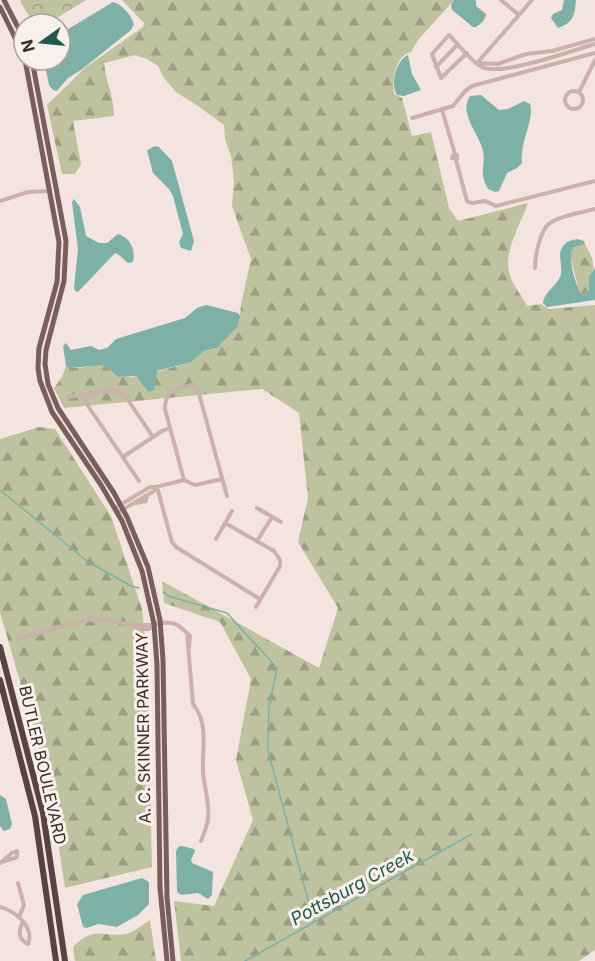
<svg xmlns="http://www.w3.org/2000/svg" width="595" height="961" font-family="Inter,sans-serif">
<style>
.forest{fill:url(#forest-firs)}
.park{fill:url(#park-crowns)}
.water{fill:#7db0a6}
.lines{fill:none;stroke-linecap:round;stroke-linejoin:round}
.stream{stroke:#7db0a6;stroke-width:1.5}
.minor{stroke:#cbb1aa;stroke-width:4}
.major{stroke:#7a5e5b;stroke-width:5}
.highway{stroke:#594341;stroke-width:6}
.labels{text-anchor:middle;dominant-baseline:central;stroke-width:6;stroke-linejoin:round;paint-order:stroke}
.street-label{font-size:16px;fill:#392b2a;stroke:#faf0eb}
.water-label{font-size:18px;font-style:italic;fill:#1f5a50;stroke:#faf0eb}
</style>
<defs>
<pattern id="forest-firs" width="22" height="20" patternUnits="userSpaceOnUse" patternTransform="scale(1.5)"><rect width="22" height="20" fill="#bec29e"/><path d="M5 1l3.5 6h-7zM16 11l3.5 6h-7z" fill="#9b9e81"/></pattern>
<pattern id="park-crowns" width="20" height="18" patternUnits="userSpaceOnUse" patternTransform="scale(1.5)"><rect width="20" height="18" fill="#bec29e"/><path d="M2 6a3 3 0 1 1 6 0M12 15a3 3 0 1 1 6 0" fill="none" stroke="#9b9e81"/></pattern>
</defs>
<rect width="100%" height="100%" fill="#f3e4df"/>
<path class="forest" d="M122,0H454L418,40L411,52C395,56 392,79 394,94L402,98L412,136L431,132L449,208L458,221L528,203C521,224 504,249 509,272C511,283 522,296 527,306L541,304L549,309L595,305V950L579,961H181L174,901L214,906L253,820L236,760L251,679L220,622L164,603L162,581L319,668L338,608L298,542L308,498L299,413L262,389L64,408L54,388L62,377L66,366C77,371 91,364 104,365L114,374L140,378L149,392L153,390L156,372L191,362L204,351L215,349L240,316L241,304L251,259L232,206L234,180L231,156L225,139L224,125L198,106L176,92L164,78L158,66L147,59L135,55L104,63C106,81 114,97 114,116L73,121L81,164L75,174H62L47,105L86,67L143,27L144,23Z
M585,244L592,258L594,270L589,276V290L584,295L581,294L579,291L570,255L572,248Z
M39,427L55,429L111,516L142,609L147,658L152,867L65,888L49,783L0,612V439Z
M150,920L156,961H75L73,947C97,923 104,940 129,933C136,931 143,924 150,920Z"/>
<path class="park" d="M21,0H86L47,24H34L21,3Z"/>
<path class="water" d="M454,0H476V6L486,14C485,20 481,24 476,27H473L452,10L451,5Z
M564,0H576C575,15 573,23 558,28L551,18L553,14L562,10Z
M113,2C122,4 131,15 134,24L131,30L81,70L68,78L57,91L53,90L49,85L44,60H60V34Z
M408,55L412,74L421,90L404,96L397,95C390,84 396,60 408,55Z
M481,95L499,110L508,109L524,101L530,104C535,119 519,143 522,163L517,168L507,173L499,191L495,192L488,189C478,171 486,166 483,151C480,134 458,114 470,96Z
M155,146L159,147L172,161L194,241L191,251L181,248L179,242L183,234L173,196L169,189L153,173L147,150Z
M74,199L80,207L86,236L99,243H107L118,234C130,238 136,249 133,262L128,263L119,255L115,253L78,292L75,291L74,288L78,249L72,202Z
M577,239L584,241L585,244L572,248C568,260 575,283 581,294L584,295L589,290V276L595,269V300L547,307L543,303C545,290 558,286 561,274C563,264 556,253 564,245C567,241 572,240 577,239Z
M206,305L238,313L240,316L237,327L217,348L204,351L191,362L157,371L154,390L149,392C134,377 144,374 118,377L104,365L70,368L66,366L63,346L66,343L71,350L91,346L99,350L107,348L116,339L185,318L197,308Z
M0,795L6,799L12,824L10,829L4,831L0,826Z
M182,846L194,849L195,851L191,860L192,863L213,872L212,895L208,899L198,893L181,895L177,892L176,851L178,847Z
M142,878L149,882V904L138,915L117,927L98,924L87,928L83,927L77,904L83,895Z"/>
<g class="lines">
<path class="stream" d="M0,490L87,561L131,586L139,588
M163,592L171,597L227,613L277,668L269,708L268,751L314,922
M245,961L472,834"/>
<path class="minor" d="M501,0L519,15L532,0
M467,53L441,78L432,54L449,35C459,45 470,61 482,67C500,77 574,50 595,44
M478,62L519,15
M478,63L498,64L526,54L552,51L595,39
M436,67L458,44
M565 100a9 9 0 1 1 18 0a9 9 0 1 1-18 0Z
M579,92L595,60
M442,110L455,154
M412,118L453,106L465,91L472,86L595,53
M454,154L457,155V159L452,158Z
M456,160L467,201L472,203L485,201L496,206L595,181
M0,201L28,192L50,191
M535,268C535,256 540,230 550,223C561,215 581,213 595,209
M84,395L86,403L139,481
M68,397L113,390L120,392L126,397L153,437
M123,457L162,431L170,428
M222,479L195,485L184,480L165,409C165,389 176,390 192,385L198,390L227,496
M156,487L184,480
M157,487L172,542L176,547L260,599
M136,503L146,501L147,495
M115,508L150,487H155L154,491L117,513
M257,508L281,522
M225,523L274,551L280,560V566L256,607
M216,539L232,511
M257,541L272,517
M152,625H132L139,629H149L154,624C174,621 176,622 190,636L189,647
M187,633L193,704C209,724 202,748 203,772C204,787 210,803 208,819C207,826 204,834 201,841
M18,639L87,620L104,619L132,625
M0,863L1,862L15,858L17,857V851L12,853L1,862
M18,883L24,905L19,917
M0,907C15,911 35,927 28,944C18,939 18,931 23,922"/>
<path class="major" d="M4,0L24,39
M0,7L24,56
M25,60L59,242L57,282L39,348L38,368L40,381L52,412L101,485L122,521L142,571L154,624L157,665L160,888L167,961
M32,60L66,241L64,281L46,350L45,364L48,384L58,408L114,493L127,517L148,567L160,620L163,660L167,897L173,961"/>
<path class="highway" d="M0,647L43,813L65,961
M0,680L35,816L56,961"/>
</g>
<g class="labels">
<g class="street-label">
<text transform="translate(143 728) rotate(-91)">A. C. SKINNER PARKWAY</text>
<text transform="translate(43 765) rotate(77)">BUTLER BOULEVARD</text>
</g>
<g class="water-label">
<text transform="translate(352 887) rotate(-29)">Pottsburg Creek</text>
</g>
</g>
<g transform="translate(42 42) rotate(255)"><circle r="28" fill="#faf0eb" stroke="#ada19e" stroke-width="1.5"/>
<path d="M0-4.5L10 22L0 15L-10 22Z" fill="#1f5a50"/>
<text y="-9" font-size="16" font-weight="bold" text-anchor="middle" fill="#392b2a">N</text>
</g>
</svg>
